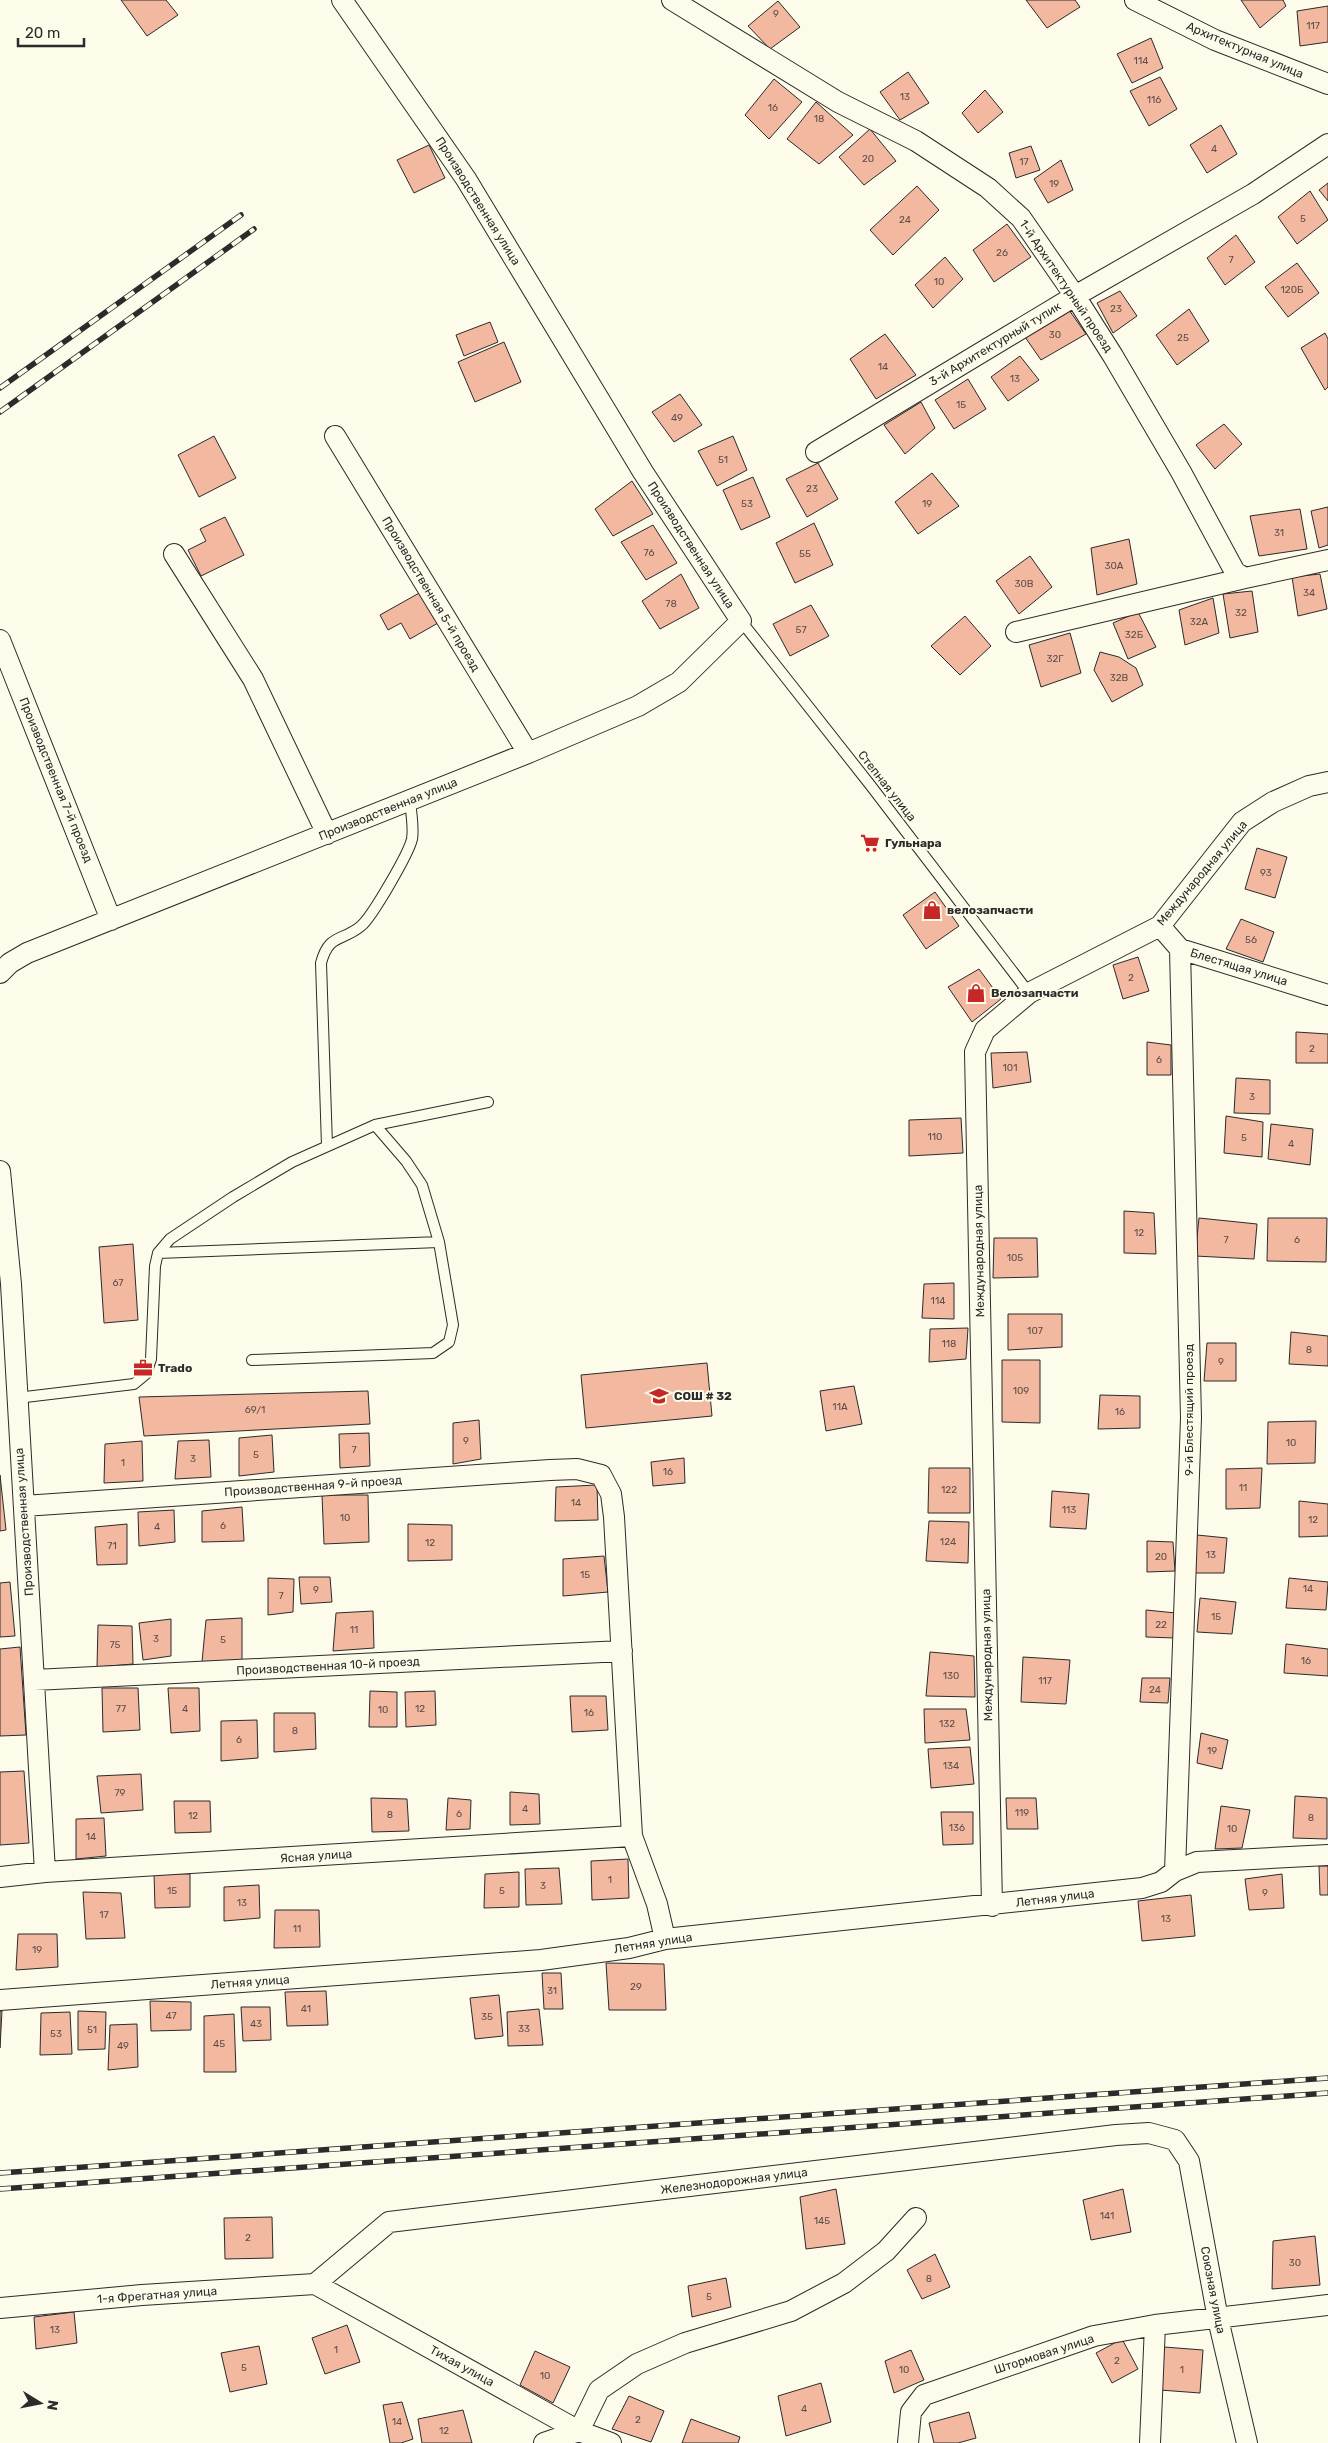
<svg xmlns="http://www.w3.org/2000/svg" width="1328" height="2443" font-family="Rubik,sans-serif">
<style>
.building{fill:#f2b8a0;stroke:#2b2b2b}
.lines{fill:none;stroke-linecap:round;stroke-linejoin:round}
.service-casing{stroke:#2b2b2b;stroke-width:12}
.minor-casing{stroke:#2b2b2b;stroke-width:22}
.service{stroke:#fdfbea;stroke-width:10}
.minor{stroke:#fdfbea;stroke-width:20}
.rail-casing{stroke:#2b2b2b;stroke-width:5.5}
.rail{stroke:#fdfbea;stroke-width:4;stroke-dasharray:11;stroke-linecap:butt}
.labels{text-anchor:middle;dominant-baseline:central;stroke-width:4;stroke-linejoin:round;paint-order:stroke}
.number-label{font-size:10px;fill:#5d4e48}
.street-label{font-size:12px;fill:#2b2b2b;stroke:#fdfbea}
.poi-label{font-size:12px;font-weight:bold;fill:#2b2b2b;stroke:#fdfbea;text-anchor:start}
</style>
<rect width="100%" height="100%" fill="#fdfbea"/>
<path class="building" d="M121,0H166L178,15L147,36Z
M1026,0H1075L1080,7L1047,28Z
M1241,0H1283L1286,6L1260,28Z
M778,1L800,27L770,49L748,26Z
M1328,6V42L1300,46L1297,11Z
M1151,38L1163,68L1132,83L1117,54Z
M908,72L929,103L900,120L880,92Z
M1160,77L1177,109L1149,126L1130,91Z
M774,79L802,102L769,139L745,115Z
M985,90L1003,112L978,133L962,113Z
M816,102L853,135L819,164L787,139Z
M1221,125L1237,154L1207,173L1190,145Z
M870,129L896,161L864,185L839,157Z
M429,145L445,178L414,193L397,160Z
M1031,146L1040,170L1016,178L1009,153Z
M1061,160L1073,190L1048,203L1034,179Z
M1328,183V201L1319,190Z
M917,186L939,210L893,255L870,230Z
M1310,191L1328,220L1297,244L1278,217Z
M1007,224L1031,257L994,282L973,250Z
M1236,235L1255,262L1225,285L1207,258Z
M945,257L963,279L933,308L915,285Z
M1297,263L1319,293L1288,317L1265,287Z
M1120,291L1137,316L1113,333L1097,303Z
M1189,309L1209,341L1177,365L1156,335Z
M1069,310L1086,334L1041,360L1025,337Z
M490,322L498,342L464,356L456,335Z
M1325,333L1328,339V387L1325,390L1301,348Z
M885,334L916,375L876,399L850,359Z
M504,342L521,382L475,402L458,362Z
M1020,356L1039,380L1008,401L991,377Z
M968,379L986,409L954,429L935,400Z
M680,394L702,425L674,442L652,412Z
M921,402L935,428L905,454L884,425Z
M1224,424L1242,444L1215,469L1196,445Z
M214,436L236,478L199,497L178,455Z
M733,436L747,470L717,486L698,451Z
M818,463L838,499L807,517L786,479Z
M932,473L959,506L918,534L895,502Z
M753,477L770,517L741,530L723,490Z
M632,481L653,514L613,536L595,509Z
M1328,507V545L1319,548L1311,511Z
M1300,509L1307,549L1259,556L1250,516Z
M225,517L244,555L201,576L188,550L206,541L200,529Z
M814,523L833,565L795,583L776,543Z
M653,525L677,563L646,580L621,542Z
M1129,539L1137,584L1097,595L1091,548Z
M1030,556L1052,587L1019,614L996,581Z
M681,574L699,608L660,629L642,601Z
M1320,574L1327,609L1298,616L1292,577Z
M1252,591L1258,632L1230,638L1223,594Z
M421,592L438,623L410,639L401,623L388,630L380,615Z
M1213,598L1219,633L1185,645L1179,610Z
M811,605L829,636L790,656L773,624Z
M1138,612L1156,647L1128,659L1113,623Z
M965,616L991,646L960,675L931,646Z
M1070,633L1081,673L1041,687L1029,645Z
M1100,652L1119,657L1136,668L1143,685L1112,702L1094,670Z
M1257,848L1287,857L1275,898L1245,889Z
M935,892L959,926L926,949L903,915Z
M1241,919L1274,932L1263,962L1226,949Z
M1138,957L1149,991L1123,999L1113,965Z
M979,969L1001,999L972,1022L948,987Z
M1296,1032L1328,1034V1063H1296Z
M1147,1042L1171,1045V1075H1147Z
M1027,1052L1031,1082L993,1088L991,1053Z
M1236,1078L1270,1080V1114L1234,1113Z
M1226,1116L1263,1122L1262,1157L1224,1153Z
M961,1118L963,1153L909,1156V1120Z
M1271,1124L1313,1129L1310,1165L1268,1159Z
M1124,1211L1154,1213L1156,1254L1124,1253Z
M1199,1218L1257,1224L1254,1259L1195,1256Z
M1268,1218H1327L1326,1262L1267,1261Z
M994,1238H1037L1038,1277L993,1278Z
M133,1244L138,1320L104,1323L99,1247Z
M954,1283V1319L922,1318L924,1284Z
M1008,1314H1062V1347L1008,1350Z
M968,1328L966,1359L929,1362L930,1329Z
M1291,1332L1328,1336V1366L1289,1364Z
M1207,1343H1236V1381H1204Z
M1002,1360H1040V1423L1002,1422Z
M707,1363L712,1416L586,1428L581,1375Z
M854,1386L862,1424L826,1431L820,1391Z
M368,1391L370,1424L144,1436L139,1397Z
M1100,1395L1140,1396V1428L1098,1429Z
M479,1420L481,1459L453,1464V1423Z
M1316,1421L1315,1463L1267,1464L1268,1422Z
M369,1433L370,1466L340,1468L339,1434Z
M272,1435L274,1472L239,1476V1438Z
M209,1440L211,1477L175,1479L178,1441Z
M142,1441L143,1481L104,1483L105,1444Z
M684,1458L685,1483L653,1486L651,1462Z
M929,1468H970V1513H928Z
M1262,1468L1260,1508L1226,1509V1469Z
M0,1475L6,1530L0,1531Z
M597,1485L598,1520L555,1521L556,1487Z
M1052,1491L1089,1494L1086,1529L1050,1527Z
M322,1495H368L369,1542L324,1544Z
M1299,1501L1328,1504V1536L1299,1537Z
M242,1507L244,1541L202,1542V1511Z
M174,1510L175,1542L139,1546L138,1512Z
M929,1521L969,1522L968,1563L926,1561Z
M127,1524V1564L97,1565L95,1527Z
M408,1524L452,1525V1560L408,1561Z
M1197,1535L1227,1538L1224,1573H1194Z
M1147,1541L1173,1542L1175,1571L1147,1572Z
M604,1556L608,1592L563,1596V1559Z
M299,1577H330L332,1602L301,1604Z
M268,1578L294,1579L293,1612L268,1615Z
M1289,1578L1328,1582L1326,1610L1286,1608Z
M10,1582L15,1636L0,1637V1583Z
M1200,1598L1236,1602L1232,1634L1197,1632Z
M1146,1610L1176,1613L1175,1638L1146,1637Z
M373,1611L374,1648L333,1651L336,1613Z
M242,1618V1661L202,1662L206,1620Z
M171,1619V1656L143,1660L139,1623Z
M98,1625L132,1626L133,1664L97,1667Z
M1286,1644L1328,1649V1676L1284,1673Z
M20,1647L26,1735L0,1736V1649Z
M930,1652L974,1656L975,1697L926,1696Z
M1023,1657L1070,1660L1066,1704L1021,1702Z
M1142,1678H1170L1168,1703L1140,1702Z
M102,1688H138L140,1730L103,1732Z
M168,1688H199L200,1731L171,1733Z
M370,1691L397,1692V1727H369Z
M435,1691L436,1725L406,1727L405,1692Z
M570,1696H606L608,1730L572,1732Z
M924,1709H966L970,1740L925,1743Z
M274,1713H315L316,1749L274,1752Z
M257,1720L258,1758L221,1761V1721Z
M1201,1733L1228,1740L1222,1769L1197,1763Z
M970,1747L974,1784L931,1788L928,1749Z
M24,1771L29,1843L0,1845V1772Z
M141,1774L143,1810L101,1813L97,1776Z
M510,1792L539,1794L540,1824L510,1825Z
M1295,1796L1327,1798V1839L1293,1838Z
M371,1798L407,1799L409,1831L372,1832Z
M448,1798L471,1800L470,1829L446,1830Z
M1006,1798H1036L1038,1829H1007Z
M174,1801H210L211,1832L175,1833Z
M1221,1806L1250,1810L1242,1848L1215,1849Z
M941,1812H973V1844L943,1845Z
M104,1818L106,1856L76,1859V1819Z
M628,1859L629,1898L592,1900L591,1861Z
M1319,1866H1328V1895H1320Z
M559,1868L562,1904L526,1905L525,1869Z
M519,1872V1907L484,1908L485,1874Z
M154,1873L190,1874V1907L155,1908Z
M1282,1874L1284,1908L1249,1910L1245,1879Z
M259,1885L260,1918L224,1921V1887Z
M83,1892L121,1893L125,1938L86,1939Z
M1191,1895L1195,1936L1142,1941L1138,1901Z
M275,1910H319L320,1947L274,1948Z
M18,1934H57L58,1967L16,1970Z
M606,1963L664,1964L666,2010H609Z
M542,1973H561L563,2009H544Z
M326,1991L328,2025L287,2026L285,1992Z
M499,1995L503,2036L475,2039L470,1998Z
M150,2001L191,2002V2030L151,2031Z
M241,2007H270L271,2040L243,2041Z
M539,2009L543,2045L508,2046L507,2012Z
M0,2011H2L0,2048Z
M78,2011L106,2012L105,2049L78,2050Z
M70,2012L72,2054L40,2055L41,2013Z
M234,2014L236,2072H204V2016Z
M137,2024L138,2067L108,2070L110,2025Z
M836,2189L845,2244L806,2249L800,2197Z
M1123,2189L1131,2232L1091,2240L1083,2200Z
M272,2217L273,2258L225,2259L224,2218Z
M1315,2236L1320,2285L1272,2289L1273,2241Z
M935,2254L950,2287L922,2299L907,2270Z
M726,2278L731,2307L692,2317L688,2286Z
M74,2312L77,2343L36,2349L34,2317Z
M347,2325L360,2362L325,2374L312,2338Z
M1122,2339L1138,2369L1112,2383L1096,2353Z
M259,2346L267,2384L230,2392L221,2353Z
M1164,2347L1203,2350L1200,2393L1160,2390Z
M911,2350L924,2380L894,2393L885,2361Z
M535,2351L570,2367L553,2403L520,2385Z
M821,2383L831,2422L786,2436L778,2396Z
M629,2396L664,2411L651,2442L612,2429Z
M402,2402L413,2439L401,2443H390L383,2405Z
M463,2410L472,2443H422L418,2419Z
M969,2412L976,2438L958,2443H934L929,2423Z
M691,2419L740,2437L738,2443H682Z"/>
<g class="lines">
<g class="service-casing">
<path id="service" d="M741,621L871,786L1029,993
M327,1146L321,963C329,933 342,942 361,926C372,917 409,853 412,839C414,828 411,812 410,801
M158,1253L439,1242
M252,1360L433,1353L449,1342L453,1325L439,1242L422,1185L406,1161L375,1125
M17,1398L134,1384L146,1374L151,1359L155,1266L158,1253L170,1239L233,1197L292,1162L375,1125L488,1102"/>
</g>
<g class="minor-casing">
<path id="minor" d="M672,0L838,102L916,141L988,188L1021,218L1075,296L1113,356L1181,472L1235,572L1245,578L1328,560
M1135,0L1215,40L1328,84
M335,436L528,753
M816,452L1075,296L1253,194L1328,144
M174,554L253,679L327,834
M1016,632L1245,578
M0,640L111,920
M1160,926L1180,949L1328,995
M0,973L10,963L27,953L528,753L638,706L679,682L741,621L643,472L466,179L342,0
M0,1171L11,1284L45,1872
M24,1506L550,1470L577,1469L601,1475L611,1494L614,1517L632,1836L657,1904L665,1939
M34,1680L622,1651
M1175,1871L1191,1418L1180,949
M0,1877L45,1872L632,1836
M992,1906L975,1052L985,1030L1029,993L1160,926L1242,822L1273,802L1309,786L1328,782
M0,2000L541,1960L629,1948L665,1939L1142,1888L1161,1882L1175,1871L1197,1862L1328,1855
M315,2284L389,2222L1116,2135L1149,2133L1175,2140L1189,2161L1218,2319L1247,2443
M315,2284L579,2431L611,2443
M0,2308L142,2295L315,2284
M544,2443L579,2431L599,2390L637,2364L685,2343L791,2311L844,2283L886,2251L916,2218
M908,2443L911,2412L924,2395L1094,2336L1155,2325L1328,2305
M1150,2443L1155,2325"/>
</g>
<use href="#service" class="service"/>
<use href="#minor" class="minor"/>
<g class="rail-casing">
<path id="rail" d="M0,388L241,215
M0,412L254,229
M0,2173L1328,2078
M0,2189L1328,2093"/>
</g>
<use href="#rail" class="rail"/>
</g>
<defs>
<g id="supermarket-bare" transform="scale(1.5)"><path d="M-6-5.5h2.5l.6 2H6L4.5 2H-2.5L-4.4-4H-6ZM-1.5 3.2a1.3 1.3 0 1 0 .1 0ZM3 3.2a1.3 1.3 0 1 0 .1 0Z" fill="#c62828" stroke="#fdfbea" stroke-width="2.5" paint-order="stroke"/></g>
<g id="shop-bare" transform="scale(1.5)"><path d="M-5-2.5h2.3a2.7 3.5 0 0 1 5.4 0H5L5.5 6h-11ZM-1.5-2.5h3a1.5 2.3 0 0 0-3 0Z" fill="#c62828" stroke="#fdfbea" stroke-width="2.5" paint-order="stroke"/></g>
<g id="office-bare" transform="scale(1.5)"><path d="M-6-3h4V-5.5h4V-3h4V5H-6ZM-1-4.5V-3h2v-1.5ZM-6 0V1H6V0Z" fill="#c62828" stroke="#fdfbea" stroke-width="2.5" paint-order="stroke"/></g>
<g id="school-bare" transform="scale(1.5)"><path d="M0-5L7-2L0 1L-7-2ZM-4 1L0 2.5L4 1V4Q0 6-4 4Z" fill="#c62828" stroke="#fdfbea" stroke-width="2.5" paint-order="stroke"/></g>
</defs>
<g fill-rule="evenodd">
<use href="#supermarket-bare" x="870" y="843"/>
<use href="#shop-bare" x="932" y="910"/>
<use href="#shop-bare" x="976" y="993"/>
<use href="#office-bare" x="143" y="1368"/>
<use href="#school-bare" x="659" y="1396"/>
</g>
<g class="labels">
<g class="number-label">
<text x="776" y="14">9</text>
<text x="1313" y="26">117</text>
<text x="1141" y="61">114</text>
<text x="905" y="97">13</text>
<text x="1154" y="100">116</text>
<text x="773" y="108">16</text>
<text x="819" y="119">18</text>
<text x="1214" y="149">4</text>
<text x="868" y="159">20</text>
<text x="1024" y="162">17</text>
<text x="1054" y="184">19</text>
<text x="1303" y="219">5</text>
<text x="905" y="220">24</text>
<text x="1002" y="253">26</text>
<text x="1231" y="260">7</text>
<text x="939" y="282">10</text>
<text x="1292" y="290">120Б</text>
<text x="1116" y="309">23</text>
<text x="1055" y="335">30</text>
<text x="1183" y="338">25</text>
<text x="883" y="367">14</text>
<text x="1015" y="379">13</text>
<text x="961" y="405">15</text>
<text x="677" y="418">49</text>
<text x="723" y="460">51</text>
<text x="812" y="489">23</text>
<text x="747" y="504">53</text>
<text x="927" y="504">19</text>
<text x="1279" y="533">31</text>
<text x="649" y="553">76</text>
<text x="805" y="554">55</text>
<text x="1114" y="566">30А</text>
<text x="1024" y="584">30В</text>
<text x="1309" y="593">34</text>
<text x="671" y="604">78</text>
<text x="1241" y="613">32</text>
<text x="1199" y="622">32А</text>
<text x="801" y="630">57</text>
<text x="1134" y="635">32Б</text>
<text x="1055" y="659">32Г</text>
<text x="1119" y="678">32В</text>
<text x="1266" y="873">93</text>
<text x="1251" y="940">56</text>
<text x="1131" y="978">2</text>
<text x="1312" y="1049">2</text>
<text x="1159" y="1060">6</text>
<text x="1010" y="1068">101</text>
<text x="1252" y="1097">3</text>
<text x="935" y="1137">110</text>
<text x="1244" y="1138">5</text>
<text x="1291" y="1144">4</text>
<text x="1139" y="1233">12</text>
<text x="1226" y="1240">7</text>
<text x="1297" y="1240">6</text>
<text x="1015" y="1258">105</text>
<text x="118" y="1283">67</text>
<text x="938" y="1301">114</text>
<text x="1035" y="1331">107</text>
<text x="949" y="1344">118</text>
<text x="1309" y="1350">8</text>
<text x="1221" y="1362">9</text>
<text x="1021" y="1391">109</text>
<text x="840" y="1407">11А</text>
<text x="255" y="1410">69/1</text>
<text x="1120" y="1412">16</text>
<text x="466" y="1441">9</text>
<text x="1291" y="1443">10</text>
<text x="354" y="1450">7</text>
<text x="256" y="1455">5</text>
<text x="193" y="1459">3</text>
<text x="123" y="1463">1</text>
<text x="668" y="1472">16</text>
<text x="1243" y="1488">11</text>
<text x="949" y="1490">122</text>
<text x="576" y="1503">14</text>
<text x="1069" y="1510">113</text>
<text x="345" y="1518">10</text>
<text x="1313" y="1520">12</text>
<text x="223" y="1526">6</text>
<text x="157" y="1527">4</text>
<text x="948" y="1542">124</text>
<text x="430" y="1543">12</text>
<text x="112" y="1546">71</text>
<text x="1211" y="1555">13</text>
<text x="1161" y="1557">20</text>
<text x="585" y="1575">15</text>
<text x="1308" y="1589">14</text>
<text x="316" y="1590">9</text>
<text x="281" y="1596">7</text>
<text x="1216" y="1617">15</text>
<text x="1161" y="1625">22</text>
<text x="354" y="1630">11</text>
<text x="156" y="1639">3</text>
<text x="223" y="1640">5</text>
<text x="115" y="1645">75</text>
<text x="1306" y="1661">16</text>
<text x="951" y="1676">130</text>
<text x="1045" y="1681">117</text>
<text x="1155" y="1690">24</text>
<text x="121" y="1709">77</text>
<text x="185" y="1709">4</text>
<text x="420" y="1709">12</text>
<text x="383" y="1710">10</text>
<text x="589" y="1713">16</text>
<text x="947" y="1724">132</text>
<text x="295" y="1731">8</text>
<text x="239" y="1740">6</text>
<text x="1212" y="1751">19</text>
<text x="951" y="1766">134</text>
<text x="120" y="1793">79</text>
<text x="525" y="1809">4</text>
<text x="1022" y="1813">119</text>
<text x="459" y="1814">6</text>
<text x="390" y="1815">8</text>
<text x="193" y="1816">12</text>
<text x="1311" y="1818">8</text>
<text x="957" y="1828">136</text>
<text x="1232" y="1829">10</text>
<text x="91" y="1837">14</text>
<text x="610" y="1880">1</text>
<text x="543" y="1886">3</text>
<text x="172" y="1891">15</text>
<text x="502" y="1891">5</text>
<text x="1265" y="1893">9</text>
<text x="242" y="1903">13</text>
<text x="104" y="1915">17</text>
<text x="1166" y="1919">13</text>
<text x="297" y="1929">11</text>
<text x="37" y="1950">19</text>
<text x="636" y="1987">29</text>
<text x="552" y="1991">31</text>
<text x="306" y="2009">41</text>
<text x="171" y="2016">47</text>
<text x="487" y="2017">35</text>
<text x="256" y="2024">43</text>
<text x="524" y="2029">33</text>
<text x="92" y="2030">51</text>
<text x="56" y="2034">53</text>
<text x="219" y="2044">45</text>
<text x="123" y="2046">49</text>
<text x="1107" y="2216">141</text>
<text x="822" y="2221">145</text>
<text x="248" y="2238">2</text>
<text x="1295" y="2263">30</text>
<text x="929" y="2279">8</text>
<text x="709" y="2297">5</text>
<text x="55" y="2330">13</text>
<text x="336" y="2350">1</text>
<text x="1117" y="2361">2</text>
<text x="244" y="2368">5</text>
<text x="904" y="2370">10</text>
<text x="1182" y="2370">1</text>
<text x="545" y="2376">10</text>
<text x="804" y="2409">4</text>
<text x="638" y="2420">2</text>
<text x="397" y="2422">14</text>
<text x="444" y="2431">12</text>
</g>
<g class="street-label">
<text transform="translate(1245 50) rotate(23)">Архитектурная улица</text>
<text transform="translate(478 201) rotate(58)">Производственная улица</text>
<text transform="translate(1066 286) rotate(56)">1-й Архитектурный проезд</text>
<text transform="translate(995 344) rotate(-31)">3-й Архитектурный тупик</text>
<text transform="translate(691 545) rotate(57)">Производственная улица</text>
<text transform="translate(431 594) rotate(59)">Производственная 5-й проезд</text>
<text transform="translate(56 780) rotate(68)">Производственная 7-й проезд</text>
<text transform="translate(887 786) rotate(52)">Степная улица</text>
<text transform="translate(388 809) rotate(-22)">Производственная улица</text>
<text transform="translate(1202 873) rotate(-50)">Международная улица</text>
<text transform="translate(1239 967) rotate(17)">Блестящая улица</text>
<text transform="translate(979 1251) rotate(-91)">Международная улица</text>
<text transform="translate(1189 1410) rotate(-90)">9-й Блестящий проезд</text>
<text transform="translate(313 1486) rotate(-4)">Производственная 9-й проезд</text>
<text transform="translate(24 1522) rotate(-94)">Производственная улица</text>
<text transform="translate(987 1655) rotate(-91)">Международная улица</text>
<text transform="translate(328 1666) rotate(-3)">Производственная 10-й проезд</text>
<text transform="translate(316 1856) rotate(-4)">Ясная улица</text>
<text transform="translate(1055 1898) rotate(-7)">Летняя улица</text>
<text transform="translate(653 1943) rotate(-9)">Летняя улица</text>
<text transform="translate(250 1982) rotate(-4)">Летняя улица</text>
<text transform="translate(734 2181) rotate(-7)">Железнодорожная улица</text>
<text transform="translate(1213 2290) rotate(79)">Союзная улица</text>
<text transform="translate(157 2295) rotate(-4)">1-я Фрегатная улица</text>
<text transform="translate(1044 2354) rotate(-18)">Штормовая улица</text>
<text transform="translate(462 2366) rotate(29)">Тихая улица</text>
</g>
<g class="poi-label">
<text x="885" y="843">Гульнара</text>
<text x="947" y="910">велозапчасти</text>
<text x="991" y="993">Велозапчасти</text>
<text x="158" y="1368">Trado</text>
<text x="674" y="1396">СОШ # 32</text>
</g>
</g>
<g transform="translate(40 2403) rotate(100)" stroke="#fdfbea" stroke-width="4" paint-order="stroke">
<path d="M0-4L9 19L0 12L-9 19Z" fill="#2b2b2b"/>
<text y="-8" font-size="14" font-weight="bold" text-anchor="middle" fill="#2b2b2b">N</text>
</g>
<path d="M18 38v8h66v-8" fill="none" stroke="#2b2b2b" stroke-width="2.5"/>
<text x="25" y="38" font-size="15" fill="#2b2b2b" stroke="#fdfbea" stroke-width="4" paint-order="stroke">20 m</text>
</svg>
